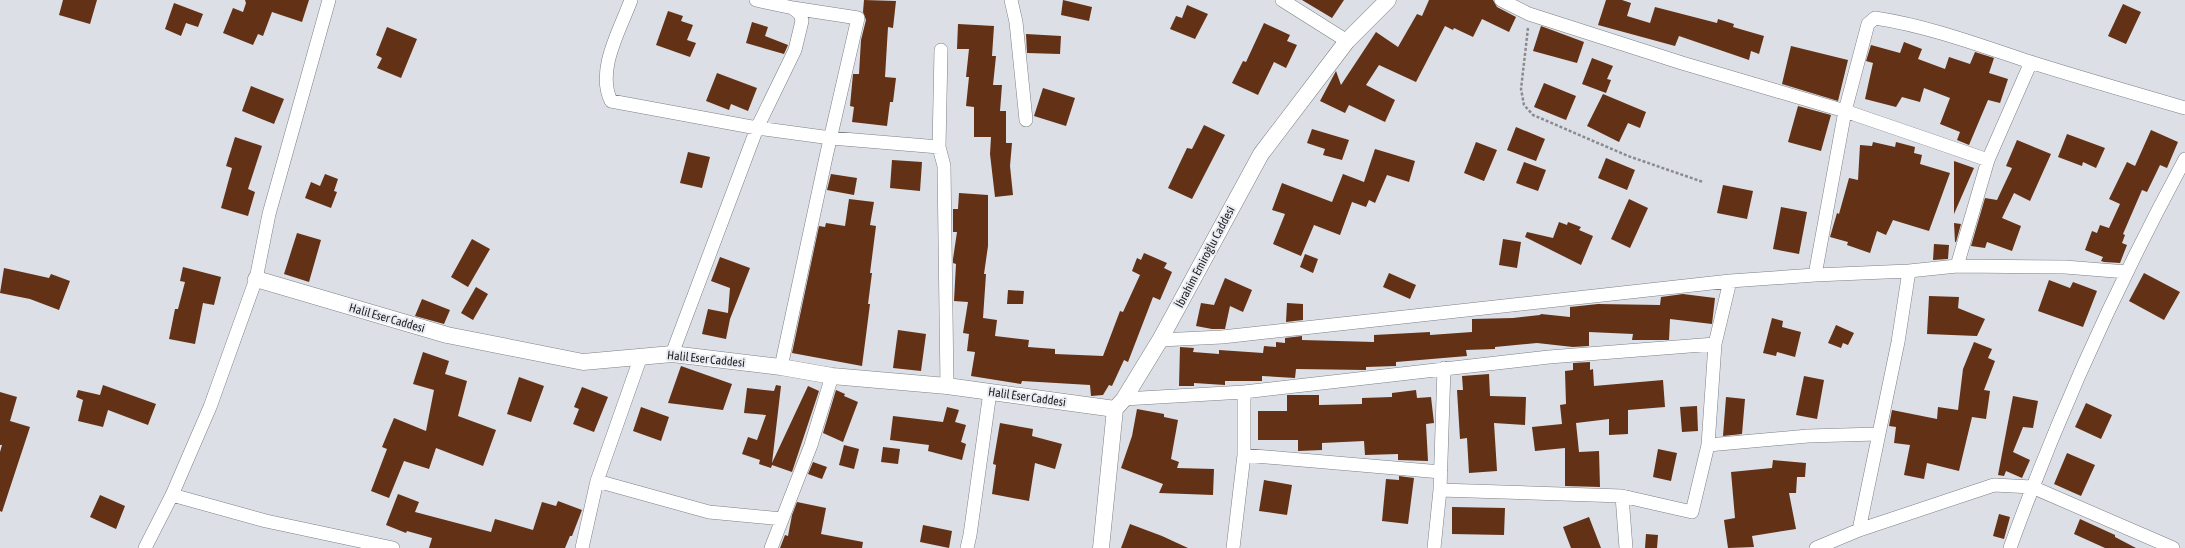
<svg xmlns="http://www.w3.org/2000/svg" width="2185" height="548" font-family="'Asap Condensed',sans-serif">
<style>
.building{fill:#623116}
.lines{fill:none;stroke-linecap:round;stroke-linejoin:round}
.minor-casing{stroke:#7c8085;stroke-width:14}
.tertiary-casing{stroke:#7c8085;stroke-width:17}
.path{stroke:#898b90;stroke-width:2.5;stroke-dasharray:3 2;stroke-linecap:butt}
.minor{stroke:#fff;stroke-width:13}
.tertiary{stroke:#fff;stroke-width:16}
.labels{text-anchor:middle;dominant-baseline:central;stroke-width:4;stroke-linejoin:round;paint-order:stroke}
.street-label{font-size:12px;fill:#1f2022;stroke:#e9ecf2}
</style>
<rect width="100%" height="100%" fill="#dcdfe5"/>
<path class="building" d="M63,0H97L90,24L59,15Z
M245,0H309L302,22L272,12L263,36L258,34L253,45L223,33L233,8L243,12L246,3Z
M864,0L896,1L893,28L888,27L885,77L896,78L893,102H890L887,126L852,122L854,107L850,106L853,74H859L861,40L866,20L863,12Z
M1063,0L1092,7L1089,21L1061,15Z
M1302,0H1344L1332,18Z
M1429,0H1493L1497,7L1516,17L1509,32L1482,19L1473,37L1454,28L1453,30L1445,26L1416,82L1379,65L1366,85L1395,100L1385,122L1349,105L1345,113L1320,101L1336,71L1341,85L1376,32L1398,47L1417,14L1422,16Z
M1606,0H1622L1631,3L1627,16L1650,23L1655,7L1717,23L1718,19L1734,24L1733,27L1764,36L1759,54L1751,51L1749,60L1679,36L1675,46L1598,25Z
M174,3L203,14L198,27L186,23L181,36L165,29Z
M2123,4L2141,12L2126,44L2108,36Z
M1187,5L1208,14L1195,39L1170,29L1176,16L1182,18Z
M668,11L683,16L681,21L693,25L687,40L696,43L690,57L656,45Z
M752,22L768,27L765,36L788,45L784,54L746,43Z
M1264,23L1290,35L1287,41L1297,45L1286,68L1274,62L1258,95L1232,83L1243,61L1246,62Z
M958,24L994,26L992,56H996L993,85H1002L1000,111H1006V143H1012L1010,166L1013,195L995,197L990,154L991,137H974V107L966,106L969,77H966L969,49H957Z
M1541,26L1584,42L1577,63L1533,51Z
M387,27L417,39L401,78L377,68L382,58L376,55Z
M1026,34L1061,36L1060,54L1027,53Z
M1904,42L1922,49L1918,59L1945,69L1949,57L1970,64L1975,52L1994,58L1989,73L2008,79L2000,103L1988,100L1969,145L1957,140L1960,132L1940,124L1950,98L1924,88L1920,102L1902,97L1896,107L1865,99L1873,63L1866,61L1871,45L1900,53Z
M1791,46L1848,60L1838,101L1782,84Z
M1592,58L1613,66L1607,79L1611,80L1606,93L1582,84Z
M717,73L757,88L748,111L731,104L729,110L706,101Z
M1544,83L1576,96L1566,120L1534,107Z
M251,86L284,99L274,124L242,111Z
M1043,88L1075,98L1066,126L1034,116Z
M1603,94L1646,112L1640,128L1628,123L1619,142L1587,126Z
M1798,106L1831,115L1821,151L1788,142Z
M1204,125L1225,135L1192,199L1168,188L1187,148L1192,149Z
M1516,127L1545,139L1536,161L1507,150Z
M1312,129L1349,140L1342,160L1323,155L1325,149L1307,143Z
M2151,130L2178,142L2167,168L2160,165L2147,192L2142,190L2123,234L2125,235L2122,243L2127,245L2120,263L2104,262L2101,261L2103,257L2085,250L2092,231L2097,233L2100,225L2109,228L2120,204L2109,199L2127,162L2135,166Z
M2067,134L2105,148L2096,168L2083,162L2082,166L2058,157Z
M235,137L262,146L248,189L255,192L248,216L221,208L232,168L226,166Z
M2017,140L2051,154L2030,201L2014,193L2002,218L2021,226L2012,251L1987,242L1985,248L1971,246L1985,198L1997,200L2012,168L2006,166Z
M1476,142L1497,150L1484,181L1464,173Z
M1873,142L1895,147L1896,142L1915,147L1914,153L1922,155L1920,164L1950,173L1929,231L1893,220L1886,235L1877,231L1870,253L1847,245L1848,242L1830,237L1837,213L1839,214L1849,178L1858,180L1860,145L1872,146Z
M1375,149L1415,161L1409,182L1387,175L1375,203L1369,200L1366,207L1352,202L1340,235L1314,225L1301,256L1273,244L1285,214L1272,210L1282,183L1332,202L1343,174L1364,182Z
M688,152L710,157L702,188L680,183Z
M1606,158L1635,170L1627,190L1598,178Z
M892,160L922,162L920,191L890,188Z
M1954,161L1974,168L1954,214Z
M1524,162L1546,170L1538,191L1516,183Z
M325,174L338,179L334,191L337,192L331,208L305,198L311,182L320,186Z
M831,174L857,178L854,195L827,190Z
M1723,185L1753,191L1747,219L1717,213Z
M959,193L988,195V246L984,274H986L983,318L997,320L995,336L1029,340L1028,347L1055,349V354L1103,356L1120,311L1123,312L1140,275L1132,271L1137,258L1141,260L1144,253L1167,263L1164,268L1172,272L1160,300L1153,297L1128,362L1124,360L1112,386L1109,385L1103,395L1091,396L1090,385L1022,381L1021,384L971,376L975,352L967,351L969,334L963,333L968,302L954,301L956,264L953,263V259L957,232H953V209H958Z
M849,199L874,202L870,225L876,226L870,273H872L868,304H870L862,366L792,353L819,226L825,227L826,223L845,226Z
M1629,199L1648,208L1630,248L1611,239Z
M1781,207L1807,212L1799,254L1773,249Z
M1559,222L1567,225L1568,222L1581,227L1579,230L1593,236L1581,265L1525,237L1527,232L1553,238Z
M1954,223L1961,224L1956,242H1955Z
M297,233L321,240L309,282L284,274Z
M472,239L490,249L468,287L451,277Z
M1503,239L1521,242L1517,268L1499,265Z
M1934,244L1949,245L1948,259L1933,260Z
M1305,254L1318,259L1313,273L1300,267Z
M720,257L750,268L730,319L726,339L702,334L708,309L728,313L730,288L711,281Z
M183,267L221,277L214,305L203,303L195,344L169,339L175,309H178L185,282L180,281Z
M4,268L49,278L51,274L70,281L59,310L30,299L0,293Z
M1389,273L1416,285L1410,299L1383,287Z
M2144,273L2180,292L2164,320L2129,301Z
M1225,278L1252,290L1243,312L1230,306L1225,329H1212L1196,326L1201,303L1214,305Z
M2049,280L2070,288L2073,282L2097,291L2083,327L2038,311Z
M476,287L488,294L473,320L461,313Z
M1008,290L1024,291L1023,304H1007Z
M1683,294L1715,298L1712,324L1670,319L1669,340H1632L1633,334L1589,332V346L1573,347L1537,343L1495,347V349L1466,350L1467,356L1396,362V366L1366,367V370L1296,369L1295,378L1262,376V381H1225V385L1194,383V386H1179L1180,347L1194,348L1193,352L1219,354V350L1263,353L1264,346L1276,347V342L1285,343V338L1302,336V340L1374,342V335L1430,332V335L1472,332V319L1513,318L1540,315L1541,314L1570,317V307L1598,304L1660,305L1661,297Z
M1929,296L1959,297L1958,308L1985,319L1977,336L1927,334Z
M422,299L450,310L444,324L415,316Z
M1287,303L1303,304V320L1286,322Z
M1772,318L1783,321L1782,327L1801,332L1795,357L1777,352L1776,356L1763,353Z
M1836,325L1854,333L1848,345L1843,343L1841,348L1828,343Z
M898,330L926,334L921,371L893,368Z
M1974,342L1992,349L1988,358L1995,361L1984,390L1990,391L1986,419L1972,417L1959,471L1927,463L1924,479L1904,475L1910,445L1894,443L1896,427L1889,426L1892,410L1937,419L1938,407L1958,410L1963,369Z
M423,352L449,361L445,374L467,381L458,416L496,430L483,466L436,448L429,469L404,461L389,498L371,491L387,449L382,447L394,418L426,431L434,390L413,384Z
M1590,362V370L1593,369L1594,386L1663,380L1665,407L1628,410V434L1609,435V419L1576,423L1579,452L1599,451L1600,487L1565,486V448L1535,451L1532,427L1562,424L1560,405L1566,404L1565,371L1573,370V363Z
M681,366L732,384L723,410L668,403Z
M1489,374L1490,396L1526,397L1525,425L1494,423L1497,471L1469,473L1467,438L1460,439L1457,390H1463L1462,376Z
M1804,376L1824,380L1817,419L1796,415Z
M519,377L544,386L531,422L507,414Z
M103,385L156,404L148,425L108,410L103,427L78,421L83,400L76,397L78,390L100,395Z
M776,385L781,386L772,463L808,386L819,391L792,472L772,465L771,468L759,464L760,460L742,454L748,437L757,440L766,415L744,413L747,388L774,391Z
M582,387L608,397L594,432L573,424L579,409L574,407Z
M836,390L845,394L844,396L858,402L843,442L823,433Z
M1416,390L1417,398L1431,397L1434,423L1426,424L1428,461L1398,460V454L1365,455L1364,441L1322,443V450L1298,451V440H1258V411H1287V395H1319V405L1362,404V398L1392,397V393Z
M0,392L17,397L10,421L30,427L2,512L0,511V452L2,445H0Z
M2013,396L2038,401L2033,428L2023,427L2013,452L2030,460L2022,478L2006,471L2004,476L1998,475Z
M1726,397L1745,399L1742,434L1723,436Z
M2086,403L2112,415L2101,439L2075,427Z
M1697,406L1698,431L1682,432L1680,407Z
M641,407L669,417L661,441L633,431Z
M947,407L959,410L955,422L966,425L961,442L966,444L962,460L928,451L929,445L890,440L893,416L943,422Z
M1137,409L1164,414V417L1178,420L1171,459L1179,462L1177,468L1214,469L1213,495L1159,493L1163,484L1121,468L1132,436Z
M1000,423L1033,429L1032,436L1062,444L1055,469L1035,463L1029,501L992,494L996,465L993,464Z
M844,445L859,449L854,469L839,465Z
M883,447L900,449L898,464L881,462Z
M1658,449L1677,453L1671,481L1653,477Z
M2067,453L2095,465L2081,496L2054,484Z
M1773,460L1806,463L1805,477H1797L1796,493H1789L1796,529L1752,536L1754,547L1728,548L1724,520L1735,518L1731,472L1772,468Z
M813,462L827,467L822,479L808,474Z
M1399,476L1414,478L1408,524L1382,521L1386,479L1399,480Z
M1264,480L1292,485L1287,515L1259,511Z
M398,494L419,502L415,512L491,532L495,519L533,530L542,502L556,506L558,501L582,510L572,536H570L565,548H429L432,538L407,531L406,533L386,525Z
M100,495L125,506L116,529L90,517Z
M797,502L826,508L821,534L863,542L862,548H780L785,535L788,536L792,515Z
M1452,507L1505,508L1504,535L1452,534Z
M1999,514L2010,517L2004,539L1993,536Z
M1589,517L1601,548H1571L1563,527Z
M2080,519L2115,535V537L2136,548H2105L2074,534Z
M1130,524L1162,536L1188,548H1121Z
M923,525L952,531L949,548L920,542Z
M1646,534L1658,535L1657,548H1645Z"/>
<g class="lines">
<g class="minor-casing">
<path id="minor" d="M631,0C620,30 596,70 611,101L757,128L831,138L939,147L944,166L947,386
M1011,0L1016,22L1026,120
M1282,0L1347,41
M1501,0L1529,14L1682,63L1845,111L1988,160
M939,147L941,50
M1957,266L1988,160L2031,62
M2127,272L2065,267L1957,266L1909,271L1815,275L1845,111L1868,24L1875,18C1928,26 1979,45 2030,62C2081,78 2133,93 2185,108
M1160,340L1222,337L1730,281L1815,275
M672,354L757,128L795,50L802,21L800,14L793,8L756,0
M781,367L826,157L858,18L793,8
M1124,399L1244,392L1549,357L1715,344
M1708,445L1808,436L1877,434
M1244,455L1441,472
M597,481L709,512L782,519
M1440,490L1622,496L1626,548
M172,495L266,521L393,548
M1622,496L1692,512L1708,445L1715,344L1730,281
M1859,530L1898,342L1909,271
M145,548L172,495L210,407L256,279L269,214L329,0
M582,548L597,481L641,356
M771,548L811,445L832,376
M967,548L970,535L990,392
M1233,548L1244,455V392
M1434,548L1440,490L1444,368
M1816,548L1859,530L1994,485L2032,487L2173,548
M2010,548C2058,415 2118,283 2185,159"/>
</g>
<g class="tertiary-casing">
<path id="tertiary" d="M256,279L447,335L583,362L672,354L781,367L832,376L947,386L1115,409
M1101,548L1115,409L1124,399L1160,340L1261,154L1347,41L1388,0"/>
</g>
<path class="path" d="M1528,28L1521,89L1524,105L1533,115L1628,156L1703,182"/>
<use href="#minor" class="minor"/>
<use href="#tertiary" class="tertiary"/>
</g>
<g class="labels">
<g class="street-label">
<text transform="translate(1205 257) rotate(-62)">İbrahim Emiroğlu Caddesi</text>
<text transform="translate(387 318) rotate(16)">Halil Eser Caddesi</text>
<text transform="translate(706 359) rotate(6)">Halil Eser Caddesi</text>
<text transform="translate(1027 397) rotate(8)">Halil Eser Caddesi</text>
</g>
</g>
</svg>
